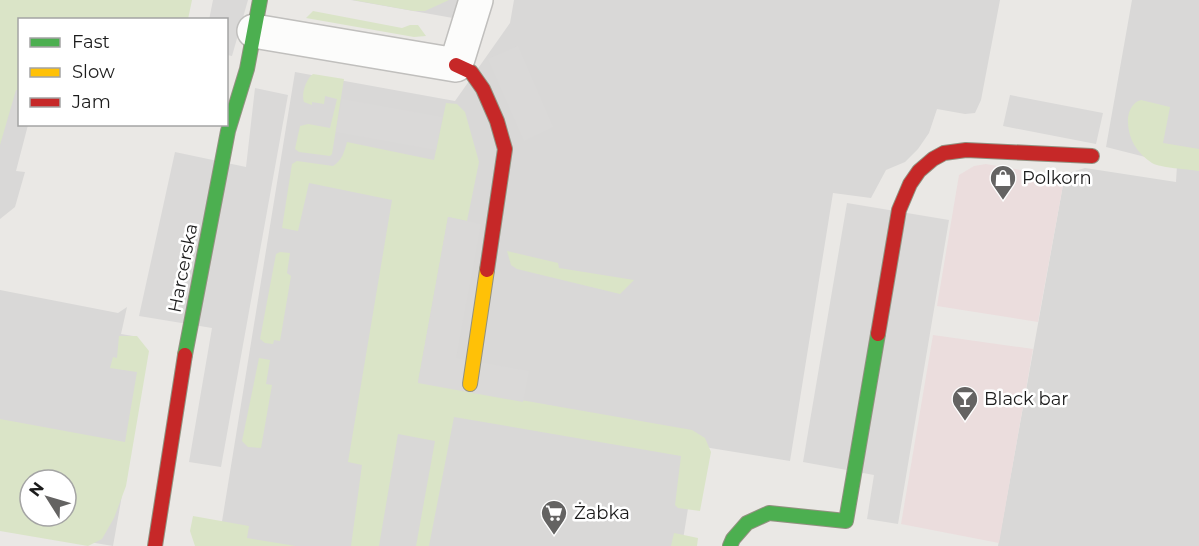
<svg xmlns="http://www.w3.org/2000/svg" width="1199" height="546" font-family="Montserrat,sans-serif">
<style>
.residential{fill:#d9d8d7;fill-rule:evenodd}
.commercial{fill:#ebdddd}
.grass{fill:#dae4c7;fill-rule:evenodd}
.parking{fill:#dad9d8}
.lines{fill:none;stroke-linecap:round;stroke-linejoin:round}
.street-casing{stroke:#c0bfbd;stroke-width:36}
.fast-casing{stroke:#929180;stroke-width:16}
.slow-casing{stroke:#929180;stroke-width:16}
.jam-casing{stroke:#929180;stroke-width:16}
.street{stroke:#fcfcfb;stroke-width:33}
.fast{stroke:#4caf50;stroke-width:14}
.slow{stroke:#ffc107;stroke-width:14}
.jam{stroke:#c62828;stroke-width:14}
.labels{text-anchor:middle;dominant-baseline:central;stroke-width:5;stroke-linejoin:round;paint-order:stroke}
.poi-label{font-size:18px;fill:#1c1c1c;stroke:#fff;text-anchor:start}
.street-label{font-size:18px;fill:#1c1c1c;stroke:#fff}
</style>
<rect width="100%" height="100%" fill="#eae8e5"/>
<path class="residential" d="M351,0H459L453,18Z
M514,0H1000L981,100L975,113L965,114L937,109L929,133L918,149L905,162L886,170L871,198L833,193L790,461L698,446L682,546H218L295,72L455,101L510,23Z
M1132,0H1199V546H998L1065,174L1085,168L1176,182L1177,165L1106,147Z
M0,25L19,33L20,124L28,125L16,171L25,172L15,207L0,219Z
M0,290L118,313L127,307L121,334L133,336L146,360L113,546L0,527ZM30,480H66V516H30Z"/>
<path class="commercial" d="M986,164L1056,176L1065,174L1038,322L937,306L959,175L974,166Z
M933,335L1033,349L999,543L901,524Z"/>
<path class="grass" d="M0,0H192L188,19L20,20L19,90H16L0,145Z
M353,0H449L425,11H414Z
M313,11L402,28L410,25H418L426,36L414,37L306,18Z
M313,74L344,79L332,154L330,156L299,152L295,149L300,126L308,124L330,128L337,99L325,96L324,104L312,102V105L304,102C301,94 306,79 313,74Z
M1141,100L1170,107L1163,143L1199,149V171C1187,169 1161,168 1152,163C1136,153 1127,137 1128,118C1129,110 1133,102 1141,100Z
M446,103L457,104L465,112L479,162L467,221L448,217L418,382L692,430L705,438L711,452L700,511L678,508L675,505L681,456L454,417L429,546H416L435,441L398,434L379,546H351L362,465L348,462L392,200L309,183L298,231L282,228L292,164L297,161L333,166C342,160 344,153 347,142L434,160Z
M507,251L558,263L559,268L634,280L620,294L517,269L511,265Z
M280,252L290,253L287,273L291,276L280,341L274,340L273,344L265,343L260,339L276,254Z
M119,336H137L149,351L126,486L114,518L102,539L88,546L0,531V419L125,442L137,372L110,368L113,357L117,358ZM30,480H66V516H30Z
M259,358L270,360L266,384L272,385L261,448L248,447L242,441Z
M193,516L249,526L247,538L296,546H195L190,531Z
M674,533L698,538L697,546H671Z"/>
<path class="parking" d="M213,0H248L232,56L227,55L226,20H209Z
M518,46L553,127L524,141L488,59Z
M255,88L288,95L221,467L189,462L212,328L139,316L175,152L246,167Z
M1010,95L1103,113L1096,144L1003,126Z
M342,99L442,117L436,150L336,132Z
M847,203L949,220L898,524L867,519L874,475L803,462Z
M448,217L481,224L456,358L529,371L523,402L418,383Z"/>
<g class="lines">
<g class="street-casing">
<path id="street" d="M254,31L456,65L476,0"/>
</g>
<g class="fast-casing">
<path id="fast" d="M185,355L228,131L247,69L260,0
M730,546L733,539L747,523L769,513L846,521L878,334"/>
</g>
<g class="slow-casing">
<path id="slow" d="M470,384L487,270"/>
</g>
<g class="jam-casing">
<path id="jam" d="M456,65L471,72L483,89L497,121L505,149L487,270
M878,334L899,210L910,184L919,171L933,159L944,153L966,150L1092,156
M155,546L185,355"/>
</g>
<use href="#street" class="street"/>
<use href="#fast" class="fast"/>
<use href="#slow" class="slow"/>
<use href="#jam" class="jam"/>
</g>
<defs>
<g id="shop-pin" transform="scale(1.35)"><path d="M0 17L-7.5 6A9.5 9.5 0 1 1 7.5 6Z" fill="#646362" stroke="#fff"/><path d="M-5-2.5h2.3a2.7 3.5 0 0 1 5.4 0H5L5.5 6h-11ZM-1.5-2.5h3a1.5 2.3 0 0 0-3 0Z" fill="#fff"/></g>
<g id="bar-pin" transform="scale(1.35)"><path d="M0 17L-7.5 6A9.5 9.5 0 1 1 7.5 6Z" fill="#646362" stroke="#fff"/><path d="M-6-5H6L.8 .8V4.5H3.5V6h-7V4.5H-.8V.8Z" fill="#fff"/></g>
<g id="supermarket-pin" transform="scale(1.35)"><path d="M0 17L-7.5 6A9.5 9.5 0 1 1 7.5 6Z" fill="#646362" stroke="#fff"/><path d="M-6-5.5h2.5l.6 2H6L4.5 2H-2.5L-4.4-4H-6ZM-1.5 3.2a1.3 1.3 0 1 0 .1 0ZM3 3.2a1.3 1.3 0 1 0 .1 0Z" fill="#fff"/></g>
</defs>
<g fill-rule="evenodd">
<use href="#shop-pin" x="1003" y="178"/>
<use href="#bar-pin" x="965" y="399"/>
<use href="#supermarket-pin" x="554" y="513"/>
</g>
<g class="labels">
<g class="poi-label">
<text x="1022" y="178">Polkorn</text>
<text x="984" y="399">Black bar</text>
<text x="574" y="513">Żabka</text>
</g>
<g class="street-label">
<text transform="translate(183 268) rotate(-79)">Harcerska</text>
</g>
</g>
<rect x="18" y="18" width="210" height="108" fill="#ffffff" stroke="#a4a4a4" stroke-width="1.5"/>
<rect x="30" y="38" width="30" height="9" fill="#4caf50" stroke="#a4a4a4" stroke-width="1.5"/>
<text x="72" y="48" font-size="18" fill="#1c1c1c">Fast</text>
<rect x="30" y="68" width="30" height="9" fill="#ffc107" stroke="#a4a4a4" stroke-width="1.5"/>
<text x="72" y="78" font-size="18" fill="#1c1c1c">Slow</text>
<rect x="30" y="98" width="30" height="9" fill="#c62828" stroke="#a4a4a4" stroke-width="1.5"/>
<text x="72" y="108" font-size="18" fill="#1c1c1c">Jam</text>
<g transform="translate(48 498) rotate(307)"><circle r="28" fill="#ffffff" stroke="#a4a4a4" stroke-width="1.5"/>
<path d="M0-4.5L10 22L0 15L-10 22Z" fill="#646362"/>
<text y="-9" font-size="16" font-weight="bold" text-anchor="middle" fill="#1c1c1c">N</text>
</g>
</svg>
